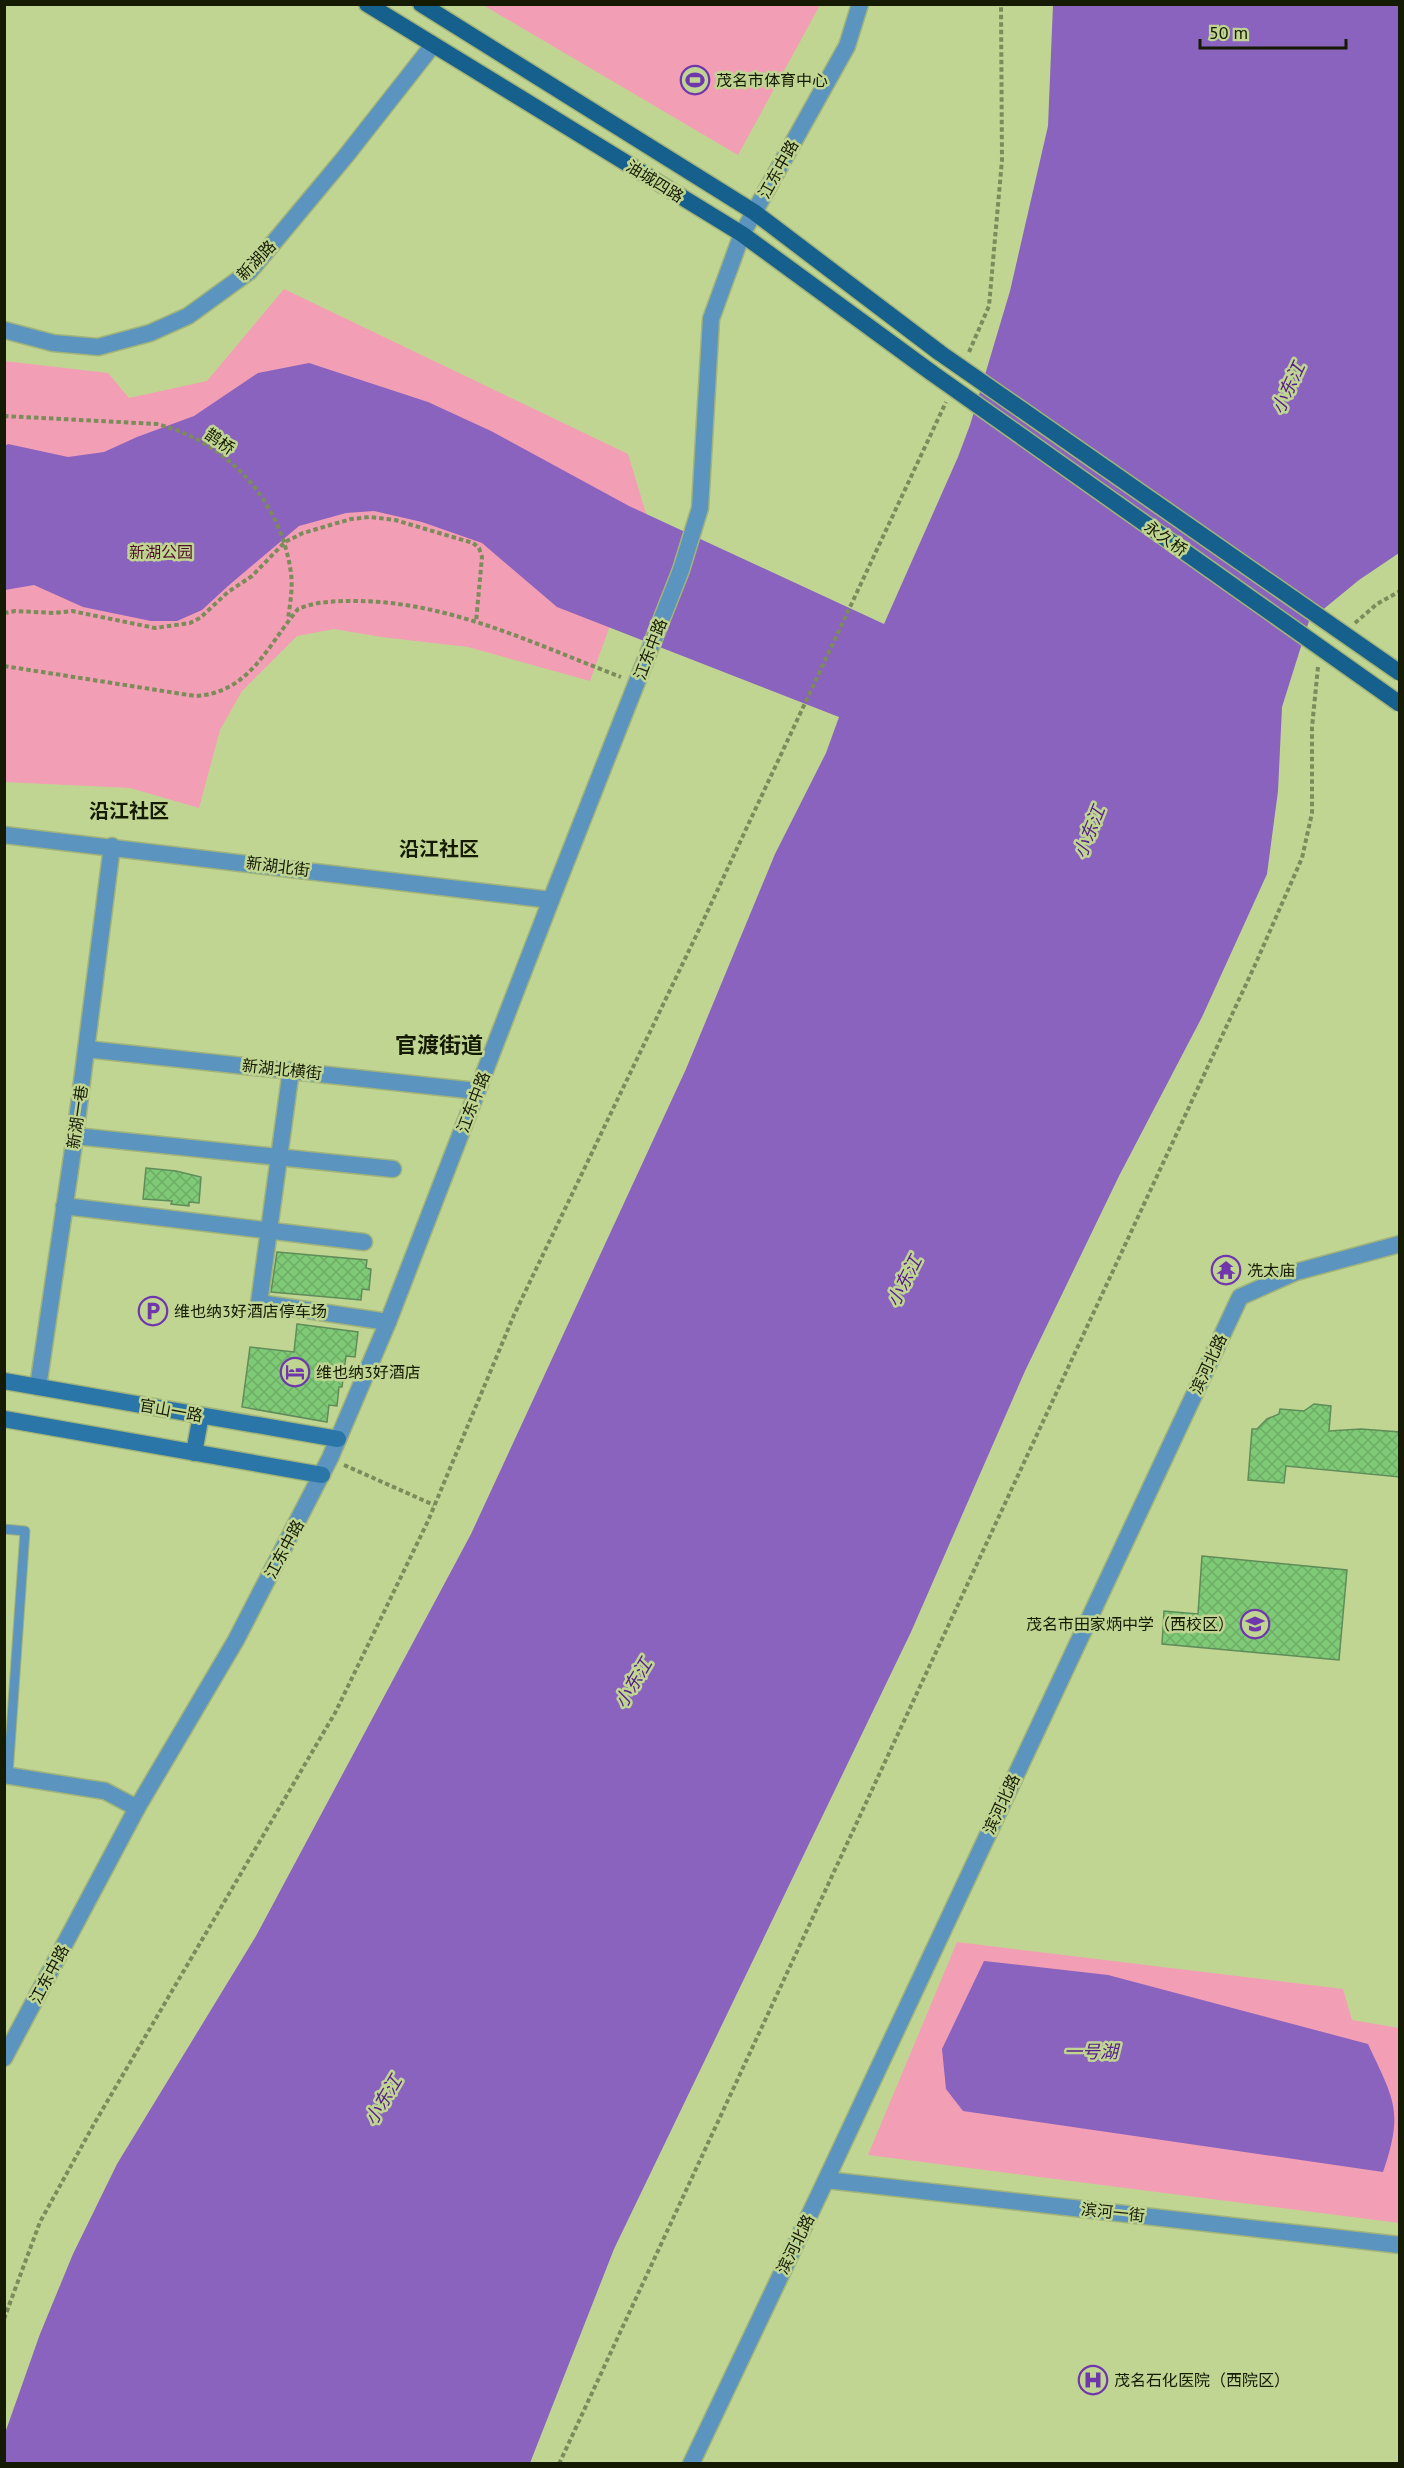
<svg xmlns="http://www.w3.org/2000/svg" width="1404" height="2468" font-family="'PT Sans','Noto Sans SC',sans-serif">
<style>
.green{fill:#f29eb5}
.water{fill:#8963bd}
.building{fill:url(#building-cross-hatch);stroke:#5f8d5a;stroke-width:1.5}
.lines{fill:none;stroke-linecap:round;stroke-linejoin:round}
.service-casing{stroke:#a2b479;stroke-width:11}
.minor-casing{stroke:#a2b479;stroke-width:19}
.tertiary-casing{stroke:#a2b479;stroke-width:19}
.secondary-casing{stroke:#a2b479;stroke-width:19}
.primary-casing{stroke:#a2b479;stroke-width:19}
.path{stroke:#7c8b5a;stroke-width:4;stroke-dasharray:4.5 3;stroke-linecap:butt}
.service{stroke:#5a94bf;stroke-width:9}
.minor{stroke:#5a94bf;stroke-width:16}
.tertiary{stroke:#5a94bf;stroke-width:16}
.secondary{stroke:#2a76a8;stroke-width:16}
.primary{stroke:#16608d;stroke-width:16}
.primary-bridge-casing{stroke:#a2b479;stroke-width:19;stroke-linecap:butt}
.primary-bridge{stroke:#16608d;stroke-width:16}
.labels{text-anchor:middle;dominant-baseline:central;stroke-width:5;stroke-linejoin:round;paint-order:stroke}
.poi-label{font-size:16px;fill:#151b03;stroke:#c1d593;text-anchor:start}
.street-label{font-size:16px;fill:#151b03;stroke:#c1d593}
.park-label{font-size:16px;fill:#500d28;stroke:#c1d593}
.water-label{font-size:18px;font-style:italic;fill:#57208d;stroke:#c1d593}
.quarter-label{font-size:20px;font-weight:bold;fill:#151b03;stroke:#c1d593}
.district-label{font-size:22px;font-weight:bold;fill:#151b03;stroke:#c1d593}
</style>
<defs>
<pattern id="building-cross-hatch" width="8" height="8" patternUnits="userSpaceOnUse" patternTransform="scale(1.5)"><rect width="8" height="8" fill="#7fca77"/><path d="M0 0l8 8M0 8l8-8" fill="none" stroke="#6dad65"/></pattern>
</defs>
<rect width="100%" height="100%" fill="#c1d593"/>
<path class="green" d="M483,5H820L738,155Z
M284,289L628,454L648,520L590,681L468,647L381,637L334,629L297,636L242,691L220,730L199,808L130,788L5,782L4,361L108,373L129,398L207,381Z
M957,1942L1343,1989L1352,2020L1399,2028V2223L868,2155Z"/>
<path class="water" d="M1053,5H1399V553L1359,580L1309,621L1282,707L1278,791L1267,874L1202,1017L1119,1176L1025,1371L911,1632L614,2249L530,2463H5L4,2436L40,2334L73,2254L117,2164L256,1936L471,1534L686,1069L775,854L826,753L839,717L557,607L482,543L422,522L374,511L346,513L299,526L228,586L202,610L177,621H151L83,607L34,585L5,590V446L8,444L68,457L104,452L137,437L194,416L258,373L309,363L428,402L491,431L629,506L884,624L958,457L970,425L1010,291L1048,126Z
M984,1961L1108,1975L1368,2044C1394,2100 1404,2111 1383,2172L963,2111L946,2089L942,2049Z"/>
<path class="building" d="M146,1168L176,1171L201,1177L199,1203L189,1202V1206L171,1204L172,1201L143,1199Z
M277,1252L367,1260L366,1268L371,1269L369,1290L362,1289L361,1300L271,1292Z
M297,1324L358,1332L355,1357L346,1356L342,1387H339L337,1406L329,1405L327,1422L242,1407L250,1347L294,1352Z
M1314,1404L1331,1406L1329,1431L1361,1429L1400,1432V1477L1286,1466L1284,1483L1248,1480L1252,1429H1257L1267,1419L1279,1414L1280,1409L1304,1411Z
M1202,1556L1347,1570L1339,1660L1162,1644L1164,1611L1198,1614Z"/>
<g class="lines">
<g class="service-casing">
<path id="service" d="M4,1529L25,1531L8,1775"/>
</g>
<g class="minor-casing">
<path id="minor" d="M4,835L551,900
M86,1049L477,1091
M291,1070L259,1303L388,1322
M75,1136L393,1169
M64,1206L364,1242
M38,1387L75,1136L112,846
M4,1775L105,1791L137,1808
M826,2180L1400,2245"/>
</g>
<g class="tertiary-casing">
<path id="tertiary" d="M4,330L53,343L98,347L150,333L188,316L250,271L345,157L433,45
M4,2058L137,1808L236,1640L330,1458L388,1322L551,900L681,570L700,508L711,319L742,234L847,46L860,4
M691,2464L826,2180L1240,1297L1296,1272L1400,1244"/>
</g>
<g class="secondary-casing">
<path id="secondary" d="M4,1381L338,1439
M4,1419L322,1475
M194,1453L201,1415"/>
</g>
<g class="primary-casing">
<path id="primary" d="M367,4L742,234L932,373
M421,4L754,212L940,353"/>
</g>
<path class="path" d="M969,352L989,306L1002,160L1001,4
M4,416L157,424C228,442 281,501 291,573C293,588 290,604 288,619
M4,613L15,611L54,613L72,611L155,628L190,623L200,618L228,592L252,576L285,542L303,533L351,519L370,517L395,520L473,543L479,548L482,557L476,622
M1355,623L1377,604L1400,591
M4,666L195,696C250,693 267,646 298,609C314,602 333,601 351,601C447,600 534,644 621,677
M344,1465L434,1505
M4,2319L40,2222L94,2124L335,1713L428,1521L514,1315L696,936L946,402
M559,2464L1255,965L1302,858L1312,813V727L1318,667"/>
<use href="#service" class="service"/>
<use href="#minor" class="minor"/>
<use href="#tertiary" class="tertiary"/>
<use href="#secondary" class="secondary"/>
<use href="#primary" class="primary"/>
<g class="primary-bridge-casing">
<path id="primary-bridge" d="M940,353L1400,673
M932,373L1400,704"/>
</g>
<use href="#primary-bridge" class="primary-bridge"/>
</g>
<defs>
<g id="stadium-ring" transform="scale(1.5)"><circle r="9.5" fill="#c1d593" stroke="#7037ad" stroke-width="1.5"/><path d="M0-5a6.5 5 0 1 0 0 10a6.5 5 0 1 0 0-10ZM-3.5-1.8h7v3.6h-7Z" fill="#7037ad"/></g>
<g id="temple-ring" transform="scale(1.5)"><circle r="9.5" fill="#c1d593" stroke="#7037ad" stroke-width="1.5"/><path d="M0-6L5-2H3V0L6.5 2.5H4V6H1.5V3h-3V6H-4V2.5H-6.5L-3 0V-2H-5Z" fill="#7037ad"/></g>
<g id="parking-ring" transform="scale(1.5)"><circle r="9.5" fill="#c1d593" stroke="#7037ad" stroke-width="1.5"/><path d="M-3.5-5.5H1a3.5 3.5 0 0 1 0 7H-1V5.5H-3.5ZM-1-3.4V-.6H.8a1.4 1.4 0 0 0 0-2.8Z" fill="#7037ad"/></g>
<g id="hotel-ring" transform="scale(1.5)"><circle r="9.5" fill="#c1d593" stroke="#7037ad" stroke-width="1.5"/><path d="M-6-4.5h1.5V1H6V5H4.5V3h-9V5H-6ZM-4 0a1.8 1.8 0 1 1 3.6 0ZM.5 0V-2.5h3Q6-2.5 6 0Z" fill="#7037ad"/></g>
<g id="school-ring" transform="scale(1.5)"><circle r="9.5" fill="#c1d593" stroke="#7037ad" stroke-width="1.5"/><path d="M0-5L7-2L0 1L-7-2ZM-4 1L0 2.5L4 1V4Q0 6-4 4Z" fill="#7037ad"/></g>
<g id="hospital-ring" transform="scale(1.5)"><circle r="9.5" fill="#c1d593" stroke="#7037ad" stroke-width="1.5"/><path d="M-5-5h3v3.5h4V-5h3V5h-3V1.5h-4V5h-3Z" fill="#7037ad"/></g>
</defs>
<g fill-rule="evenodd">
<use href="#stadium-ring" x="695" y="80"/>
<use href="#temple-ring" x="1226" y="1270"/>
<use href="#parking-ring" x="153" y="1311"/>
<use href="#hotel-ring" x="295" y="1372"/>
<use href="#school-ring" x="1255" y="1624"/>
<use href="#hospital-ring" x="1093" y="2380"/>
</g>
<g class="labels">
<g class="poi-label">
<text x="716" y="80">茂名市体育中心</text>
<text x="1247" y="1270">冼太庙</text>
<text x="174" y="1311">维也纳3好酒店停车场</text>
<text x="316" y="1372">维也纳3好酒店</text>
<text x="1234" y="1624" text-anchor="end">茂名市田家炳中学（西校区）</text>
<text x="1114" y="2380">茂名石化医院（西院区）</text>
</g>
<g class="street-label">
<text transform="translate(778 169) rotate(-61)">江东中路</text>
<text transform="translate(655 181) rotate(32)">油城四路</text>
<text transform="translate(256 260) rotate(-46)">新湖路</text>
<text transform="translate(220 441) rotate(35)">鹊桥</text>
<text transform="translate(1166 538) rotate(35)">永久桥</text>
<text transform="translate(650 649) rotate(-69)">江东中路</text>
<text transform="translate(278 866) rotate(7)">新湖北街</text>
<text transform="translate(282 1069) rotate(6)">新湖北横街</text>
<text transform="translate(473 1102) rotate(-69)">江东中路</text>
<text transform="translate(77 1117) rotate(-82)">新湖一巷</text>
<text transform="translate(1208 1364) rotate(-65)">滨河北路</text>
<text transform="translate(171 1410) rotate(10)">官山一路</text>
<text transform="translate(284 1549) rotate(-62)">江东中路</text>
<text transform="translate(1001 1804) rotate(-65)">滨河北路</text>
<text transform="translate(49 1974) rotate(-62)">江东中路</text>
<text transform="translate(1113 2212) rotate(6)">滨河一街</text>
<text transform="translate(795 2244) rotate(-64)">滨河北路</text>
</g>
<g class="park-label">
<text x="161" y="552">新湖公园</text>
</g>
<g class="water-label">
<text transform="translate(1288 388) rotate(-65)">小东江</text>
<text transform="translate(1089 832) rotate(-68)">小东江</text>
<text transform="translate(904 1281) rotate(-63)">小东江</text>
<text transform="translate(633 1683) rotate(-59)">小东江</text>
<text x="1091" y="2051">一号湖</text>
<text transform="translate(383 2100) rotate(-59)">小东江</text>
</g>
<g class="quarter-label">
<text x="129" y="811">沿江社区</text>
<text x="439" y="849">沿江社区</text>
</g>
<g class="district-label">
<text x="439" y="1045">官渡街道</text>
</g>
</g>
<rect width="1404" height="2468" fill="none" stroke="#151b03" stroke-width="12"/>
<path d="M1200 39v9h146v-9" fill="none" stroke="#151b03" stroke-width="3"/>
<text x="1209" y="39" font-size="18" fill="#151b03" stroke="#c1d593" stroke-width="4.5" paint-order="stroke">50 m</text>
</svg>
